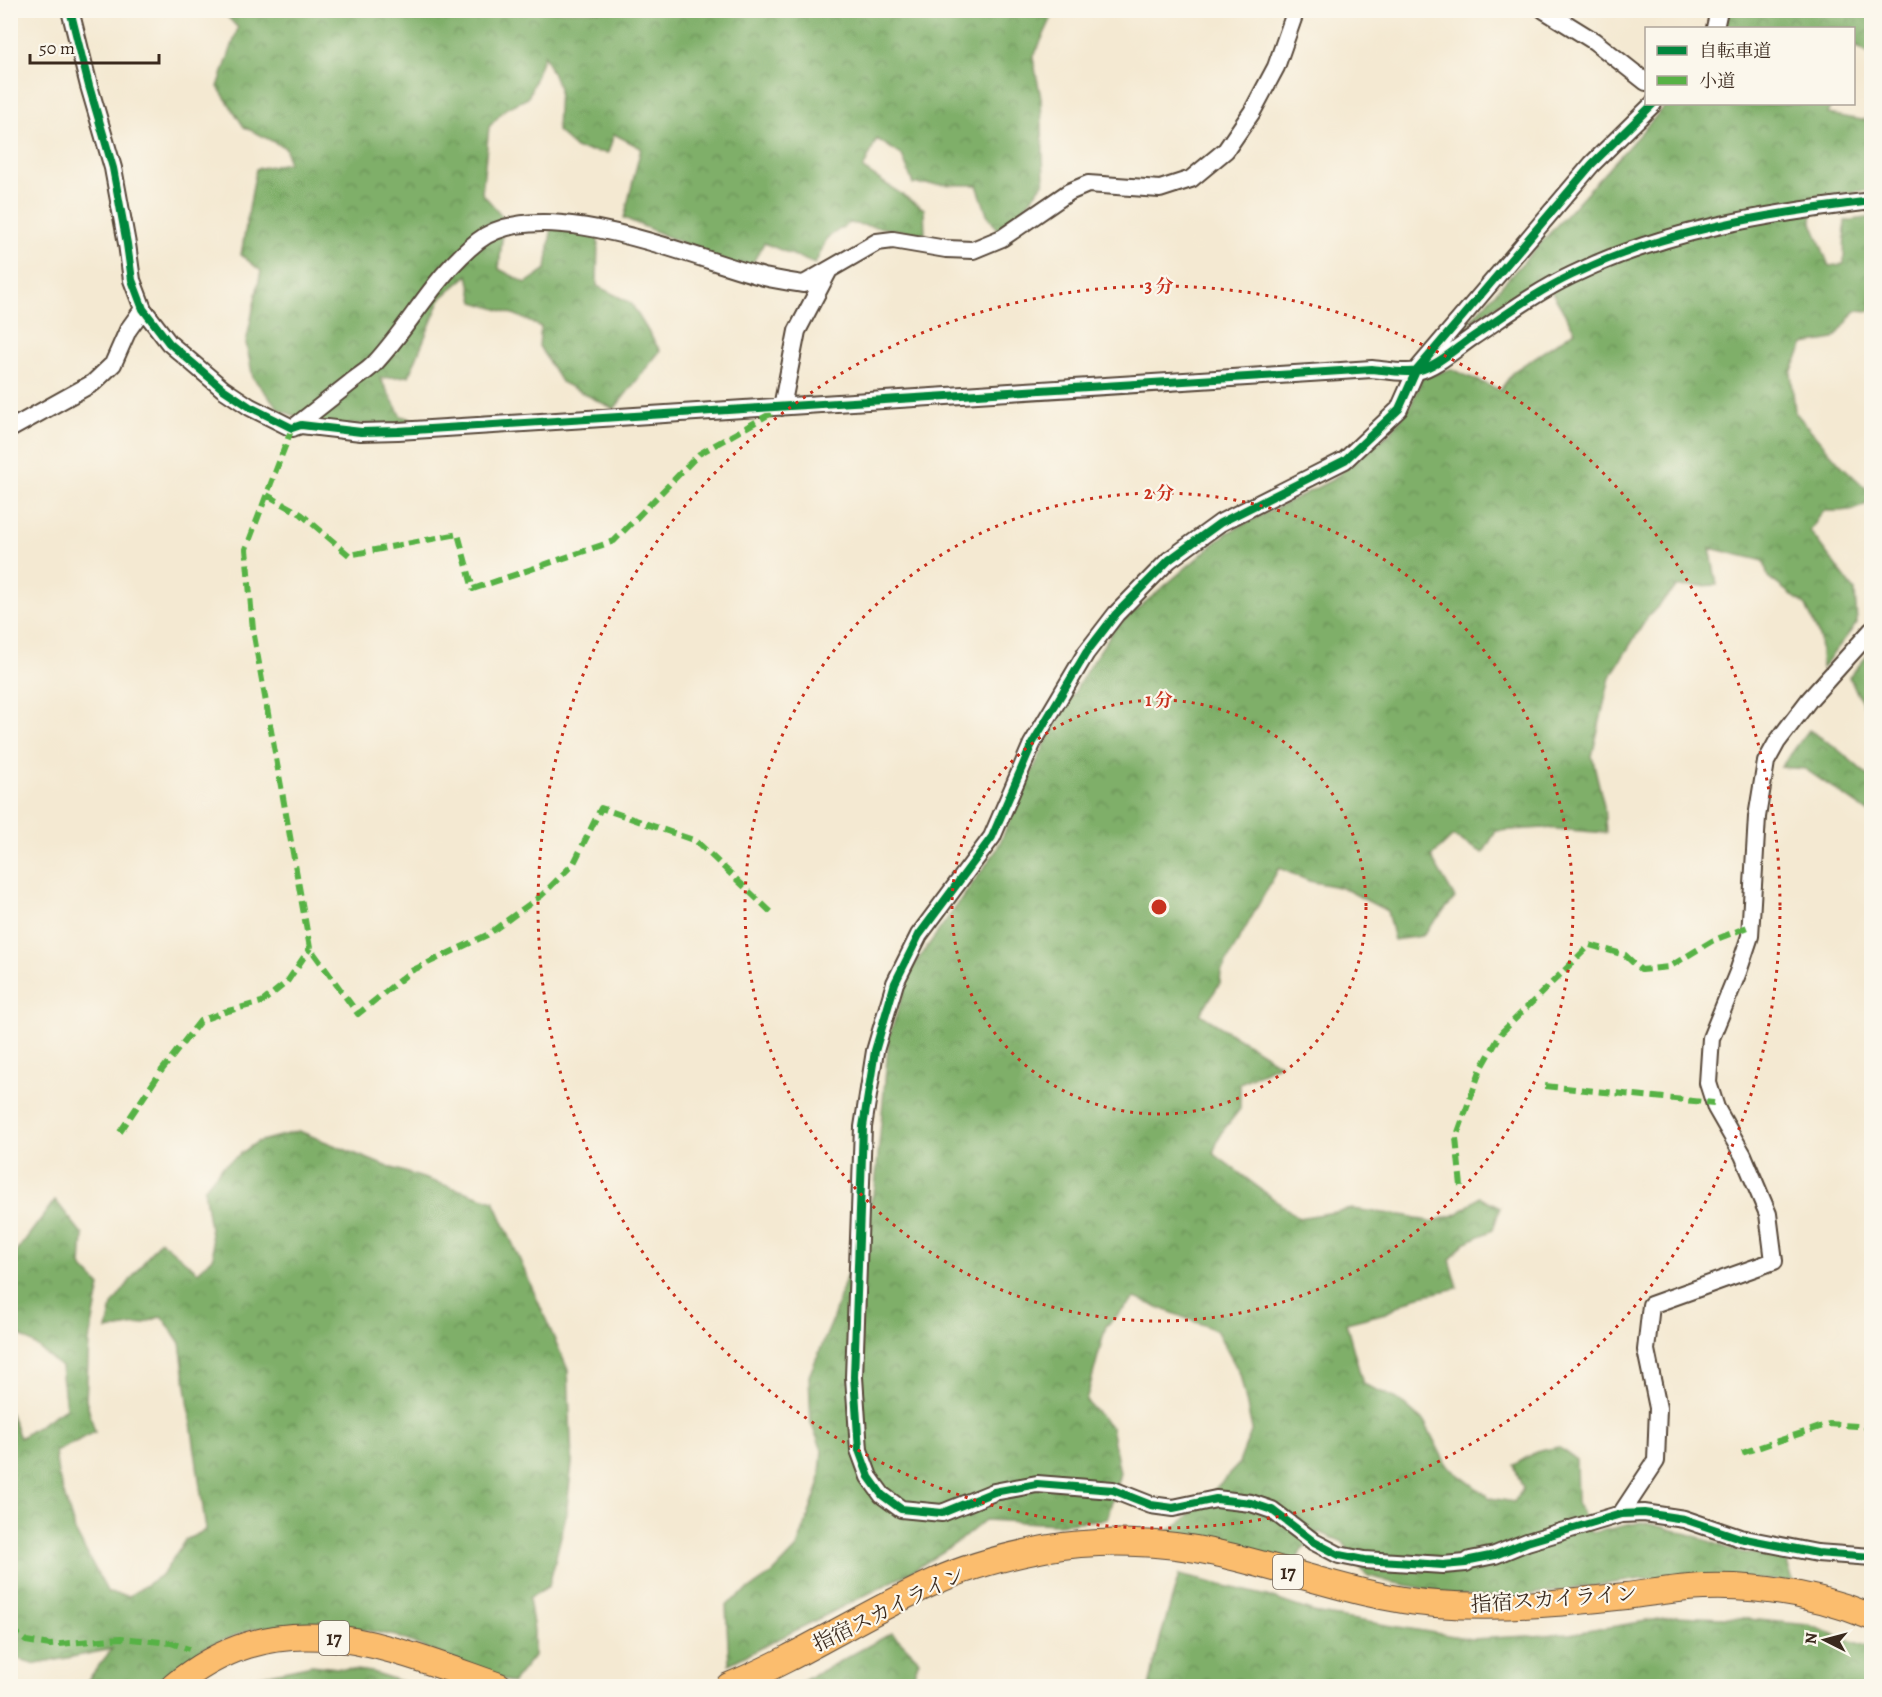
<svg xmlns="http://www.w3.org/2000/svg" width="1882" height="1697" font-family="Alegreya,'Noto Serif JP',serif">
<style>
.forest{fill:url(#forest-crowns);stroke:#5d6c44;stroke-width:1.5}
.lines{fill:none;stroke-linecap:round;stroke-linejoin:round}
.street-casing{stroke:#574739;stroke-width:20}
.primary-casing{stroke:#574739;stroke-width:28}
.street{stroke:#fff;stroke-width:16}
.primary{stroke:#fbbd6e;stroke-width:26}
.quiet{stroke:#57b245;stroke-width:6;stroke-dasharray:12 6;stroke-linecap:butt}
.cycleway-casing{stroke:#fbf7ec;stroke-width:11}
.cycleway{stroke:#00873e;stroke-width:8}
.ring{fill:none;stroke:#c8321e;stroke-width:3;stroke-dasharray:3 6}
.labels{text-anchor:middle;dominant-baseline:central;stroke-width:4.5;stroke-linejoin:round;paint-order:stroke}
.shield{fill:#fbf7ec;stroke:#75685c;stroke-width:1.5}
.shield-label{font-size:20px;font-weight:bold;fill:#3b2a1e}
.street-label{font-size:21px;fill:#3b2a1e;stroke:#fbf7ec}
.centre{fill:#c8321e;stroke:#fbf7ec;stroke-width:3}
.ring-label{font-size:18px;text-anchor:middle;font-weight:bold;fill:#c8321e;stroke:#fbf7ec;stroke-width:4.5;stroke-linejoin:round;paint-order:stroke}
</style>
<defs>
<pattern id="forest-crowns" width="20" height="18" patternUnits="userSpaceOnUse" patternTransform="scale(1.5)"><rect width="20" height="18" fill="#7faf69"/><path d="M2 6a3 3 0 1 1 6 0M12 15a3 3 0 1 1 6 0" fill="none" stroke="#698f56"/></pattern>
</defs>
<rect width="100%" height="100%" fill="#fbf7ec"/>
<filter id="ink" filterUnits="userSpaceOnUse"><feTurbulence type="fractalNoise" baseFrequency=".0167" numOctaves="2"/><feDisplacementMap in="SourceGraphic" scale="12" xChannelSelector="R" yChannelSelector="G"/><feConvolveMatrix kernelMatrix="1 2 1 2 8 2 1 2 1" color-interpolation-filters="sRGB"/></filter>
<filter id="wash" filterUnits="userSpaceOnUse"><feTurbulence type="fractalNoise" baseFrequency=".008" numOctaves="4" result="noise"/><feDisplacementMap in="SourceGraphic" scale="24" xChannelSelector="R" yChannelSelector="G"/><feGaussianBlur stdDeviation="1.35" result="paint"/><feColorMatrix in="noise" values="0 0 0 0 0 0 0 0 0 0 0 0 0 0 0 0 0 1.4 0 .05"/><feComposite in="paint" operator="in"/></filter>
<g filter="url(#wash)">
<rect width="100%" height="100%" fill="#f4e9d2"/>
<path class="forest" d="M222,11H1055L1033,58L1041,98L1044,182L1018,216L1003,239L987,214L977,185L913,184L902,155L877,139L863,169L924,209L925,234L849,223L827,238L815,264L764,243L748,271L624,218L641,148L614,134L608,153L577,149L557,131L559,88L544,55L528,98L505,109L489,127L482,193L504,218L499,269L526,283L546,269L552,224L598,236L597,286L631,303L660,351L614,409L561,382L539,346L541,327L516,315L474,302L468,275L441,298L409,376L380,378L401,416L423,423L319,425L280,410L253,378L246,343L261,271L241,255L256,169L288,163L286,148L244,127L218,87L238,28Z
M1731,11H1871V62L1869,54L1856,46L1854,49V28H1724Z
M1667,104H1831L1828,114L1862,120L1871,118V190L1815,196L1811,220L1829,266L1844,264L1845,221L1871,217V311L1856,310L1834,339L1804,344L1791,372L1795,412L1840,464L1871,493V500C1860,512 1839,511 1823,511L1810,531L1855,591L1857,623L1822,668L1820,639L1806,606L1768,577L1764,561L1710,548L1717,585L1676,587L1647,618L1610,677L1592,756L1604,806L1606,833L1544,828L1496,831L1483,853L1453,836L1431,857L1455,898L1422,936L1394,940L1387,911L1343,888L1309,881L1279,868L1221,972L1220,983L1200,1014L1280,1064L1240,1083V1109L1221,1133L1213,1153L1299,1218L1352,1209L1408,1216L1431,1222L1457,1214L1480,1197L1500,1207L1493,1230L1464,1243L1450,1260L1458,1288L1415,1297L1386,1313L1346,1323L1363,1384L1397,1399L1425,1423L1447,1466L1490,1498L1514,1502L1523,1489L1514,1465L1536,1452L1558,1447L1576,1460L1577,1502L1591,1533L1642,1522L1692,1535L1738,1552L1785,1557L1793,1581L1689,1577L1641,1579L1511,1598L1452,1594L1390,1582L1366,1575L1343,1542L1319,1532L1301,1551L1296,1562L1162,1535L1187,1518L1238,1465L1252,1429L1240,1374L1216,1330L1135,1298L1106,1326L1086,1401L1111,1427L1120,1473L1107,1519L1057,1524L985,1520L961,1540L911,1572L729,1664L726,1605L773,1573L797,1548L819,1485L822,1450L811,1423L809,1376L831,1324L875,1188L889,1037L912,968L996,851L1044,746L1087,670L1115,628L1227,533L1332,480L1390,433L1411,405L1422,378L1451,369L1500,390L1514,371L1575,331L1543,277L1468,323Z
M1871,651V719L1849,677Z
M1809,730L1834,746L1871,778V814L1805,769L1781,767Z
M299,1131L383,1165L494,1201L568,1370L572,1463L566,1515L549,1586L529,1598L534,1631V1656L512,1683L396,1636L322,1622L252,1629L203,1648L150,1686H83L112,1649L37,1664L15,1658L10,1651V1412L20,1438L66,1408L61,1367L35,1345L11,1329V1266L16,1252L55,1200L83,1235L81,1266L100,1286L89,1341L86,1400L95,1432L55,1452L58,1474L75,1531L108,1593L129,1596L163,1574L185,1540L206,1530L180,1343L162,1316L142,1324L107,1330L112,1305L160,1240L198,1272L214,1256L204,1189L222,1167L257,1142Z
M1179,1575L1267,1596L1319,1614L1472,1639L1569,1634L1676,1616L1748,1619L1809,1625L1871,1648V1686H1149L1161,1636Z
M892,1633L919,1660L910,1686H794Z
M312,1665L372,1672L415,1686H238L259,1676Z"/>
</g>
<g filter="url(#ink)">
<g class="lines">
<g class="street-casing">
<path id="street" d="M70,10L89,86L113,168L127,244L132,280L143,309L169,343L223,389L250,407L292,428L301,425L361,432L398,431L1372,369C1384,370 1406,374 1417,371C1437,366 1455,349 1471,338C1504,316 1536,292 1572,275C1664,230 1770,213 1872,201
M1544,10L1594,41L1646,82
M1715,28L1719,10
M1653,104L1592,164L1416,371L1399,409L1345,460L1220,523L1169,560L1116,614L1086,653L1032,744L992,837L919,935L895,983L875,1051L863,1127L854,1377L859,1450L869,1477L882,1495L901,1509L942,1513L994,1492L1037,1484L1113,1490L1151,1505L1173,1508L1216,1499L1251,1503L1272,1510L1314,1542L1339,1555L1364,1560L1443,1565L1466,1563L1470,1560L1495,1555L1527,1542L1621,1514L1644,1513L1684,1519L1740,1538L1817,1553L1872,1557
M782,407L797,331L829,270
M293,428C312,413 331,398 350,383C358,376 368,371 375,363C412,323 435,275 478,241C541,191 694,259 764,277C777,280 791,282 804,284L877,242L893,240L946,249L973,250L1002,238L1069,192L1088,184L1160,189L1191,179L1226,150L1252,112L1276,67L1296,10
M10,429L93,383L113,364L128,330L143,309
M1621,1514L1656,1461L1658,1408L1646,1350L1651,1305L1774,1261L1768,1214L1743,1155L1716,1108L1708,1083L1711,1038L1738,972L1750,936L1757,817L1766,762L1777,742L1809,700L1872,630"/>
</g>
<g class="primary-casing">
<path id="primary" d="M174,1686C282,1598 384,1646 499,1686
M729,1686C801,1656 865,1613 936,1581C969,1566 1008,1556 1044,1549C1098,1539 1163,1541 1216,1553C1289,1569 1361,1598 1436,1604C1500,1609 1563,1603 1626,1596C1651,1593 1677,1588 1703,1587C1761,1585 1818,1595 1872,1617"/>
</g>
<use href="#street" class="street"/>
<use href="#primary" class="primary"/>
<path class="quiet" d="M292,428L246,549L253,630L310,948L358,1014L411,971L487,935L542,895L574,863L601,808L696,841L773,914
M267,495L301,514L349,555L458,534L473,589L614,541L699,454L777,410
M1545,1086L1714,1103
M120,1132L162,1070L200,1021L224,1012L262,1002L287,982L310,948
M1461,1186L1456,1138L1480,1071L1502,1032L1590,945L1625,955L1641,970L1669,967L1712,941L1750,926
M1742,1453L1829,1424L1872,1427
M10,1628L26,1641L50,1645L121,1638L171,1643L189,1649"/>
<g class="cycleway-casing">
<path id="cycleway" d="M70,10L89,86L113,168L127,244L132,280L143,309L169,343L223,389L250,407L292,428L301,425L361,432L398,431L1372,369C1384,370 1406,374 1417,371C1437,366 1455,349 1471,338C1504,316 1536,292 1572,275C1664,230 1770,213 1872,201
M1653,104L1592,164L1416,371L1399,409L1345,460L1220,523L1169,560L1116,614L1086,653L1032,744L992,837L919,935L895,983L875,1051L863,1127L854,1377L859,1450L869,1477L882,1495L901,1509L942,1513L994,1492L1037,1484L1113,1490L1151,1505L1173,1508L1216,1499L1251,1503L1272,1510L1314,1542L1339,1555L1364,1560L1443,1565L1466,1563L1470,1560L1495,1555L1527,1542L1621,1514L1644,1513L1684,1519L1740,1538L1817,1553L1872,1557"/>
</g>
<use href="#cycleway" class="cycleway"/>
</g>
</g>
<g class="ring">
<circle cx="1159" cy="907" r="207"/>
<circle cx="1159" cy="907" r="414"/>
<circle cx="1159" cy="907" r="621"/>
</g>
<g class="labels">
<g class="shield">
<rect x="1273" y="1555" width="30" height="34" rx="4.5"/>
<rect x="319" y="1621" width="30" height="34" rx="4.5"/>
</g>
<g class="shield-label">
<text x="1288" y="1572">17</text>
<text x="334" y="1638">17</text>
</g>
<g class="street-label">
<text transform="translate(1554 1599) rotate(-4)">指宿スカイライン</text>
<text transform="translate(889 1609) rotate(-26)">指宿スカイライン</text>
</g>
</g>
<circle cx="1159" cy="907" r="9" class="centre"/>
<g class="ring-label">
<text x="1159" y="292">3 分</text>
<text x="1159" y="499">2 分</text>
<text x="1159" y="706">1 分</text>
</g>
<rect width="1882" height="1697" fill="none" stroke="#fbf7ec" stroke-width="36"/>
<rect x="1645" y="27" width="210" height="78" fill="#fbf7ec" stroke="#aea59a" stroke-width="1.5"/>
<rect x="1657" y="46" width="30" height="9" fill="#00873e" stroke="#aea59a" stroke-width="1.5"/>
<text x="1699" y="57" font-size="18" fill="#3b2a1e">自転車道</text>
<rect x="1657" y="76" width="30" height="9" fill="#57b245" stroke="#aea59a" stroke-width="1.5"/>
<text x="1699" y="87" font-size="18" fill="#3b2a1e">小道</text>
<g transform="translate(1825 1640) rotate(276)" stroke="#fbf7ec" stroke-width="4.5" paint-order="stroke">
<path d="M0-4.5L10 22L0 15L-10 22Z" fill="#3b2a1e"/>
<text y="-9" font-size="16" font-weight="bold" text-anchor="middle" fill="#3b2a1e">N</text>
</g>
<path d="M30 54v9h129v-9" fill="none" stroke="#3b2a1e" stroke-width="3"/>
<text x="39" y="54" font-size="18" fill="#3b2a1e" stroke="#fbf7ec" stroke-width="4.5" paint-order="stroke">50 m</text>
</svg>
